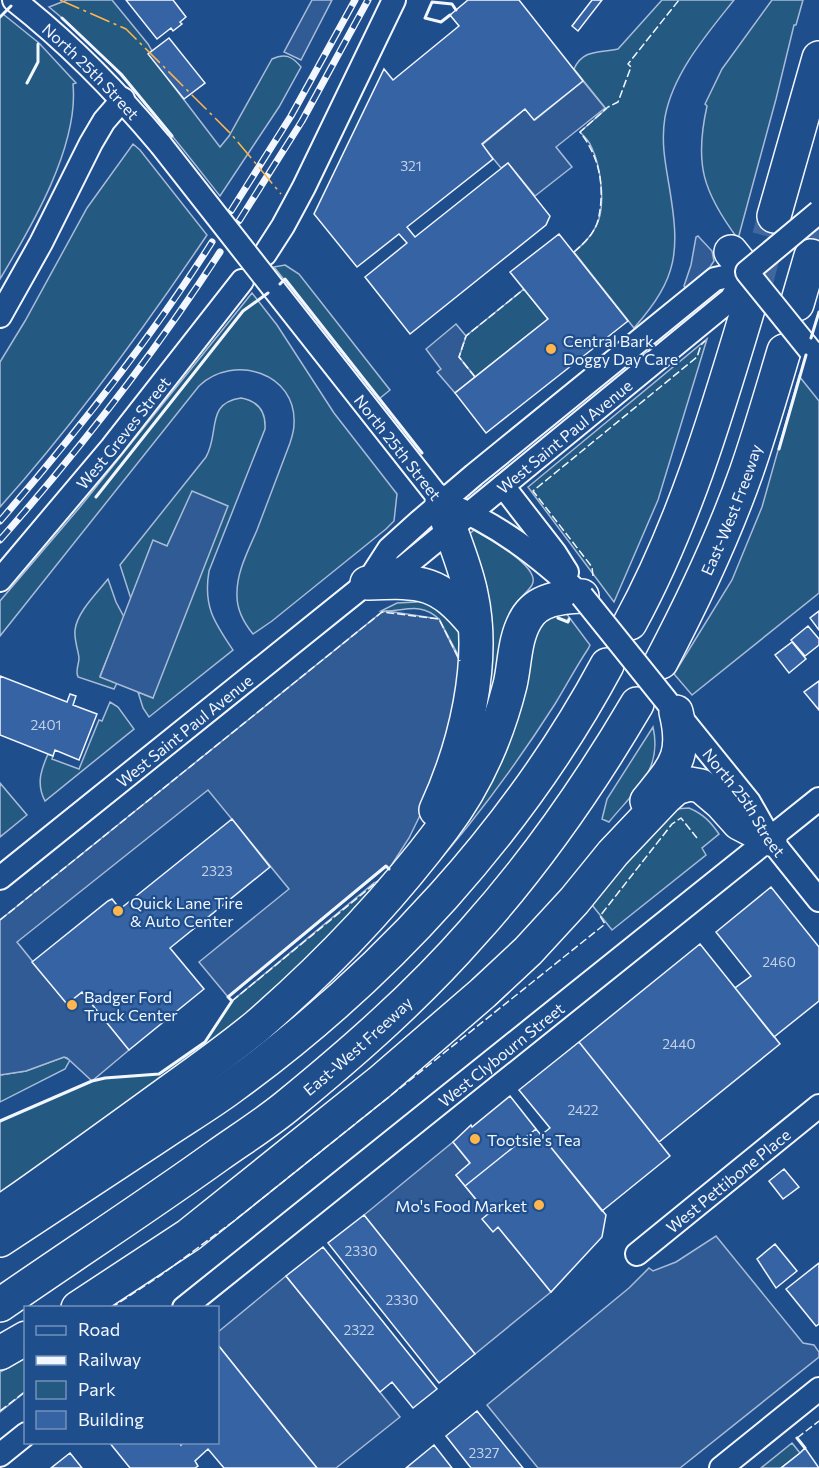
<svg xmlns="http://www.w3.org/2000/svg" width="819" height="1468" font-family="Commissioner,sans-serif">
<style>
.green{fill:#245a82;stroke:#a8bbd7;stroke-width:1.5}
.parking{fill:#305b95;stroke:#a8bbd7;stroke-width:1.5}
.building{fill:#3563a3;stroke:#f2f6ff;stroke-width:1.5}
.lines{fill:none;stroke-linecap:round;stroke-linejoin:round}
.highway-tunnel{stroke:#3f679d;stroke-width:33;stroke-dasharray:33 16;stroke-linecap:butt}
.minor-casing{stroke:#f2f6ff;stroke-width:26}
.highway-casing{stroke:#f2f6ff;stroke-width:36}
.minor{stroke:#1f4e8c;stroke-width:22}
.highway{stroke:#1f4e8c;stroke-width:33}
.rail-casing{stroke:#f2f6ff;stroke-width:7}
.rail{stroke:#1f4e8c;stroke-width:4.5;stroke-dasharray:14;stroke-linecap:butt}
.minor-bridge-casing{stroke:#f2f6ff;stroke-width:26;stroke-linecap:butt}
.minor-bridge{stroke:#1f4e8c;stroke-width:22}
.fence{stroke:#f2f6ff;stroke-width:1.5;stroke-dasharray:8 3;stroke-linecap:butt}
.wall{stroke:#f2f6ff;stroke-width:3}
.power{stroke:#ffb74d;stroke-width:1.5;stroke-dasharray:21 4.5 3 4.5;stroke-linecap:butt}
.poi-dot{fill:#ffb74d;stroke:#1f4e8c;stroke-width:2}
.labels{text-anchor:middle;dominant-baseline:central;stroke-width:4.5;stroke-linejoin:round;paint-order:stroke}
.number-label{font-size:14px;fill:#c3d1e8}
.street-label{font-size:16px;fill:#f2f6ff;stroke:#1f4e8c}
.poi-label{font-size:16px;fill:#f2f6ff;stroke:#1f4e8c;text-anchor:start}
</style>
<rect width="100%" height="100%" fill="#1f4e8c"/>
<path class="green" d="M67,0H112L148,44L152,51L149,54L220,147L229,136L272,59C285,53 292,56 301,67L279,107L220,196C167,129 116,62 49,7Z
M662,0H734C707,34 673,73 665,117C661,141 665,162 669,185C680,251 679,277 634,328L574,252C582,245 590,238 595,228C607,209 601,166 591,146C589,141 584,136 580,132L606,109L574,69C583,49 599,53 618,49Z
M772,0H803L796,25H794L776,99L738,239C703,192 694,164 707,106L705,104L722,69Z
M3,14L39,43L76,83L73,84C79,146 32,226 0,279V17Z
M133,144L140,150L207,235C143,330 76,422 0,507V362L25,321L87,208Z
M285,265L299,274L390,390L379,399L274,267Z
M524,289L548,319L475,377L459,357L466,336Z
M252,293L277,325L334,413L397,494L394,521L386,529L272,621L253,634C244,623 237,611 237,596C236,573 248,551 257,530C268,501 279,472 290,443C292,437 294,430 294,424C297,373 234,353 199,386L0,636V601L80,507Z
M707,339L658,500L614,602L528,487Z
M799,376L819,401V593L692,695L674,674L732,580L762,507Z
M241,398C258,401 266,412 265,429L209,571C203,606 214,622 233,650L149,717L143,708L138,692L153,698L190,497L167,546L153,541L131,599L120,565L206,457C220,433 205,403 241,398Z
M474,530C487,538 542,567 532,585C526,595 516,599 509,614L486,729L466,537Z
M108,579L116,602L124,617L100,676L117,683L114,689L78,677C75,670 79,665 79,658C78,649 74,640 75,630C77,612 97,593 108,579Z
M417,596L434,601L460,633V670L457,653L439,619C419,600 402,613 381,611L397,603L416,602Z
M566,613L590,645L588,649C576,667 566,686 555,704C516,765 473,823 425,877L531,642C542,623 544,618 566,613Z
M110,702L118,707L134,729L45,801C36,784 41,770 48,754L53,756L52,759L79,769L99,720L102,721Z
M653,727C663,771 634,791 609,822L602,819L607,799Z
M0,783L27,815L0,837Z
M689,808C703,814 710,821 719,834L702,848L706,855L612,930L592,905L606,886L674,809Z
M381,880L294,983L0,1198V1121L92,1081L105,1078L159,1074L205,1042L232,1001L374,883Z
M64,1057L70,1060L65,1069L0,1102V1075L26,1071Z
M25,1358V1392L0,1412V1372Z
M792,1443L800,1453L781,1468H761Z"/>
<path class="parking" d="M312,0H332L301,60L284,52Z
M583,81L605,108L556,147L572,167L535,196L508,163L501,168L482,145L525,109L535,120Z
M698,236L712,251L714,261L710,267L685,288L684,286L691,265L696,237Z
M456,324L466,336L459,357L475,377L455,393L437,372L441,369L426,349Z
M192,491L228,506L153,698L100,677L153,540L167,546Z
M387,611L439,619L460,662L457,703L429,797L409,838L389,869L386,867L228,997L199,962L289,889L208,790L17,942L67,1004L82,992L129,1050L92,1081L67,1058L64,1057L26,1071L0,1075V920L382,612Z
M453,1142L470,1163L456,1175L488,1214L483,1219L493,1231L498,1227L551,1292L475,1354L364,1215Z
M716,1236L803,1343L814,1345L819,1352V1357L680,1468H538L487,1405L629,1288L649,1268L653,1271L676,1262Z
M286,1276L400,1417L336,1468H317L218,1345V1332Z"/>
<path class="building" d="M126,0H173L186,17L180,22L182,24L173,31L171,28L157,39Z
M468,0H519L583,81L534,120L525,109L482,144L493,159L407,227L415,237L508,163L550,216L546,225L410,334L365,277L407,243L399,234L357,267L314,214L384,69L393,80L459,26L450,15Z
M592,0H602L578,31L572,26Z
M169,38L205,83L184,99L148,54Z
M559,234L628,321L486,433L455,393L548,319L510,272Z
M819,611V630L810,618Z
M808,626L819,639V645L805,656L791,640Z
M792,642L806,659L789,673L775,655Z
M0,676L67,702L70,694L76,696L73,705L97,714L79,760L55,750L53,756L0,735Z
M819,681V710L804,692Z
M232,819L270,867L170,948L204,989L129,1050L82,992L67,1004L32,962L108,901L112,899L120,909Z
M771,887L819,947V1001L774,1037L735,988L751,976L716,932Z
M700,944L780,1044L659,1142L579,1042Z
M579,1042L670,1156L602,1211L541,1135L550,1128L519,1090Z
M510,1096L536,1129L465,1186L456,1175L470,1163L453,1142L471,1125L472,1127Z
M536,1129L606,1215L602,1237L551,1292L498,1227L493,1232L482,1219L488,1214L465,1186Z
M784,1169L799,1187L783,1199L769,1181Z
M364,1215L475,1354L439,1383L328,1243Z
M775,1244L797,1271L776,1288L757,1259Z
M323,1247L437,1389L413,1408L392,1382L380,1392L286,1276Z
M819,1263V1324L816,1326L786,1289Z
M218,1345L286,1430L317,1468H224L208,1449L195,1461L198,1466L195,1468H130L109,1442H180L181,1445L184,1442H218Z
M477,1411L523,1468H471L446,1436Z
M434,1445L452,1468H406Z
M805,1448L819,1468H781L800,1453Z
M70,1453L82,1468H51Z"/>
<g class="lines">
<path class="highway-tunnel" d="M811,256L819,228
M756,284L774,216"/>
<g class="minor-casing">
<g id="minor">
<path id="s1" d="M14,0C69,43 116,91 161,145"/>
<path d="M265,254L283,226L304,187L394,0"/>
<path id="s2" d="M274,289L442,502C496,522 540,557 582,596"/>
<path d="M0,316L41,243L91,143L104,121L123,99"/>
<path d="M503,486L555,553L567,572"/>
<path id="s3" d="M0,580L112,447L242,281"/>
<path d="M367,583L389,549L420,521L474,475L715,279L747,272"/>
<path id="s4" d="M677,713L749,802L770,839L819,900"/>
<path id="s5" d="M0,878L367,583L404,567L731,299L747,272"/>
<path id="s6" d="M637,1254L819,1106"/>
<path id="s7" d="M184,1308L819,799"/>
<path d="M0,1455L26,1434"/>
<path d="M721,1468L819,1389"/>
</g>
</g>
<g class="highway-casing">
<g id="highway">
<path d="M774,216L819,58"/>
<path d="M731,252L747,272"/>
<path d="M797,304L811,256"/>
<path d="M367,583C422,581 438,580 475,625"/>
<path d="M630,623C684,524 716,416 748,309"/>
<path id="s8" d="M661,662C693,601 723,538 746,473C760,433 772,391 784,351"/>
<path d="M647,801C674,767 687,757 676,712"/>
<path d="M436,810C465,747 486,663 471,594C465,563 450,533 442,502"/>
<path d="M0,1213C56,1174 111,1134 166,1094C197,1072 228,1050 257,1026C325,967 389,900 443,828C475,786 497,737 510,685C515,664 514,639 526,619C537,599 561,597 582,596"/>
<path d="M0,1240C52,1206 103,1172 155,1138C181,1120 209,1104 234,1085C384,976 519,829 607,665"/>
<path id="s9" d="M0,1305C72,1255 146,1207 217,1156C241,1139 265,1124 287,1106C353,1052 417,996 473,932C536,862 590,784 637,704"/>
<path d="M78,1308L189,1235L380,1082L483,993L528,951L574,901L613,853L666,797L676,788L690,784L701,786L721,803L739,823L770,839"/>
<path d="M0,1353L26,1338"/>
</g>
</g>
<use href="#minor" class="minor"/>
<use href="#highway" class="highway"/>
<g class="rail-casing">
<path id="rail" d="M231,211L291,116L355,0
M239,221L302,121L368,0
M0,521C76,433 150,340 212,242
M0,540C80,449 154,354 220,252"/>
</g>
<use href="#rail" class="rail"/>
<g class="minor-bridge-casing">
<path id="minor-bridge" d="M161,145L274,289
M810,350L747,272L819,212
M582,596L668,703"/>
</g>
<use href="#minor-bridge" class="minor-bridge"/>
<path class="fence" d="M574,252C582,245 590,238 595,228C598,223 599,216 600,210C604,181 598,155 580,132L608,107L618,102L631,67L628,64L679,0
M475,377L459,357L466,336L524,289
M593,576L592,567L533,491L697,357L701,345L705,341
M0,920L382,612L439,619L460,661
M232,1001L378,881
M111,1308L161,1275L234,1221L605,924L600,916L672,824L681,818L697,838
M0,1411L26,1391
M797,1438L819,1421"/>
<path class="wall" d="M450,15L441,22L425,18L432,2L452,4L456,10
M0,17L11,6
M62,18L121,74L172,136
M27,83L38,62V44
M280,284L285,279L422,453
M811,338L819,312
M779,449L806,355
M96,497L243,311L268,293
M558,618L568,622L569,619
M0,1121L92,1081L105,1078L159,1074L205,1042L232,1001L228,997L386,866L389,869
M797,1438L805,1448"/>
<path class="power" d="M60,0L126,29L232,135L281,194"/>
</g>
<g class="poi-dot">
<circle cx="551" cy="349" r="6"/>
<circle cx="118" cy="911" r="6"/>
<circle cx="72" cy="1005" r="6"/>
<circle cx="475" cy="1139" r="6"/>
<circle cx="539" cy="1205" r="6"/>
</g>
<g class="labels">
<g class="number-label">
<text x="411" y="165">321</text>
<text x="46" y="724">2401</text>
<text x="217" y="870">2323</text>
<text x="779" y="961">2460</text>
<text x="679" y="1043">2440</text>
<text x="583" y="1109">2422</text>
<text x="361" y="1250">2330</text>
<text x="402" y="1299">2330</text>
<text x="359" y="1329">2322</text>
<text x="484" y="1452">2327</text>
</g>
<g class="street-label">
<text stroke="none"><textPath href="#s1" startOffset="105">North 25th Street</textPath></text>
<text stroke="none"><textPath href="#s3" startOffset="192">West Greves Street</textPath></text>
<text stroke="none"><textPath href="#s5" startOffset="718">West Saint Paul Avenue</textPath></text>
<text stroke="none"><textPath href="#s2" startOffset="201">North 25th Street</textPath></text>
<text stroke="none"><textPath href="#s8" startOffset="168">East-West Freeway</textPath></text>
<text stroke="none"><textPath href="#s5" startOffset="236">West Saint Paul Avenue</textPath></text>
<text stroke="none"><textPath href="#s4" startOffset="112">North 25th Street</textPath></text>
<text stroke="none"><textPath href="#s9" startOffset="442">East-West Freeway</textPath></text>
<text stroke="none"><textPath href="#s7" startOffset="406">West Clybourn Street</textPath></text>
<text stroke="none"><textPath href="#s6" startOffset="117">West Pettibone Place</textPath></text>
</g>
<g class="poi-label">
<text x="563" y="340">Central Bark<tspan x="563" dy="18">Doggy Day Care</tspan></text>
<text x="130" y="902">Quick Lane Tire<tspan x="130" dy="18">&amp; Auto Center</tspan></text>
<text x="84" y="996">Badger Ford<tspan x="84" dy="18">Truck Center</tspan></text>
<text x="487" y="1139">Tootsie's Tea</text>
<text x="527" y="1205" text-anchor="end">Mo's Food Market</text>
</g>
</g>
<rect x="24" y="1306" width="195" height="138" fill="#1f4e8c" stroke="#7391ba" stroke-width="1.5"/>
<rect x="36" y="1326" width="30" height="9" fill="#1f4e8c" stroke="#7391ba" stroke-width="1.5"/>
<text x="78" y="1336" font-size="18" fill="#f2f6ff">Road</text>
<rect x="36" y="1356" width="30" height="9" fill="#f2f6ff" stroke="#7391ba" stroke-width="1.5"/>
<text x="78" y="1366" font-size="18" fill="#f2f6ff">Railway</text>
<rect x="36" y="1381" width="30" height="18" fill="#245a82" stroke="#7391ba" stroke-width="1.5"/>
<text x="78" y="1396" font-size="18" fill="#f2f6ff">Park</text>
<rect x="36" y="1411" width="30" height="18" fill="#3563a3" stroke="#7391ba" stroke-width="1.5"/>
<text x="78" y="1426" font-size="18" fill="#f2f6ff">Building</text>
</svg>
